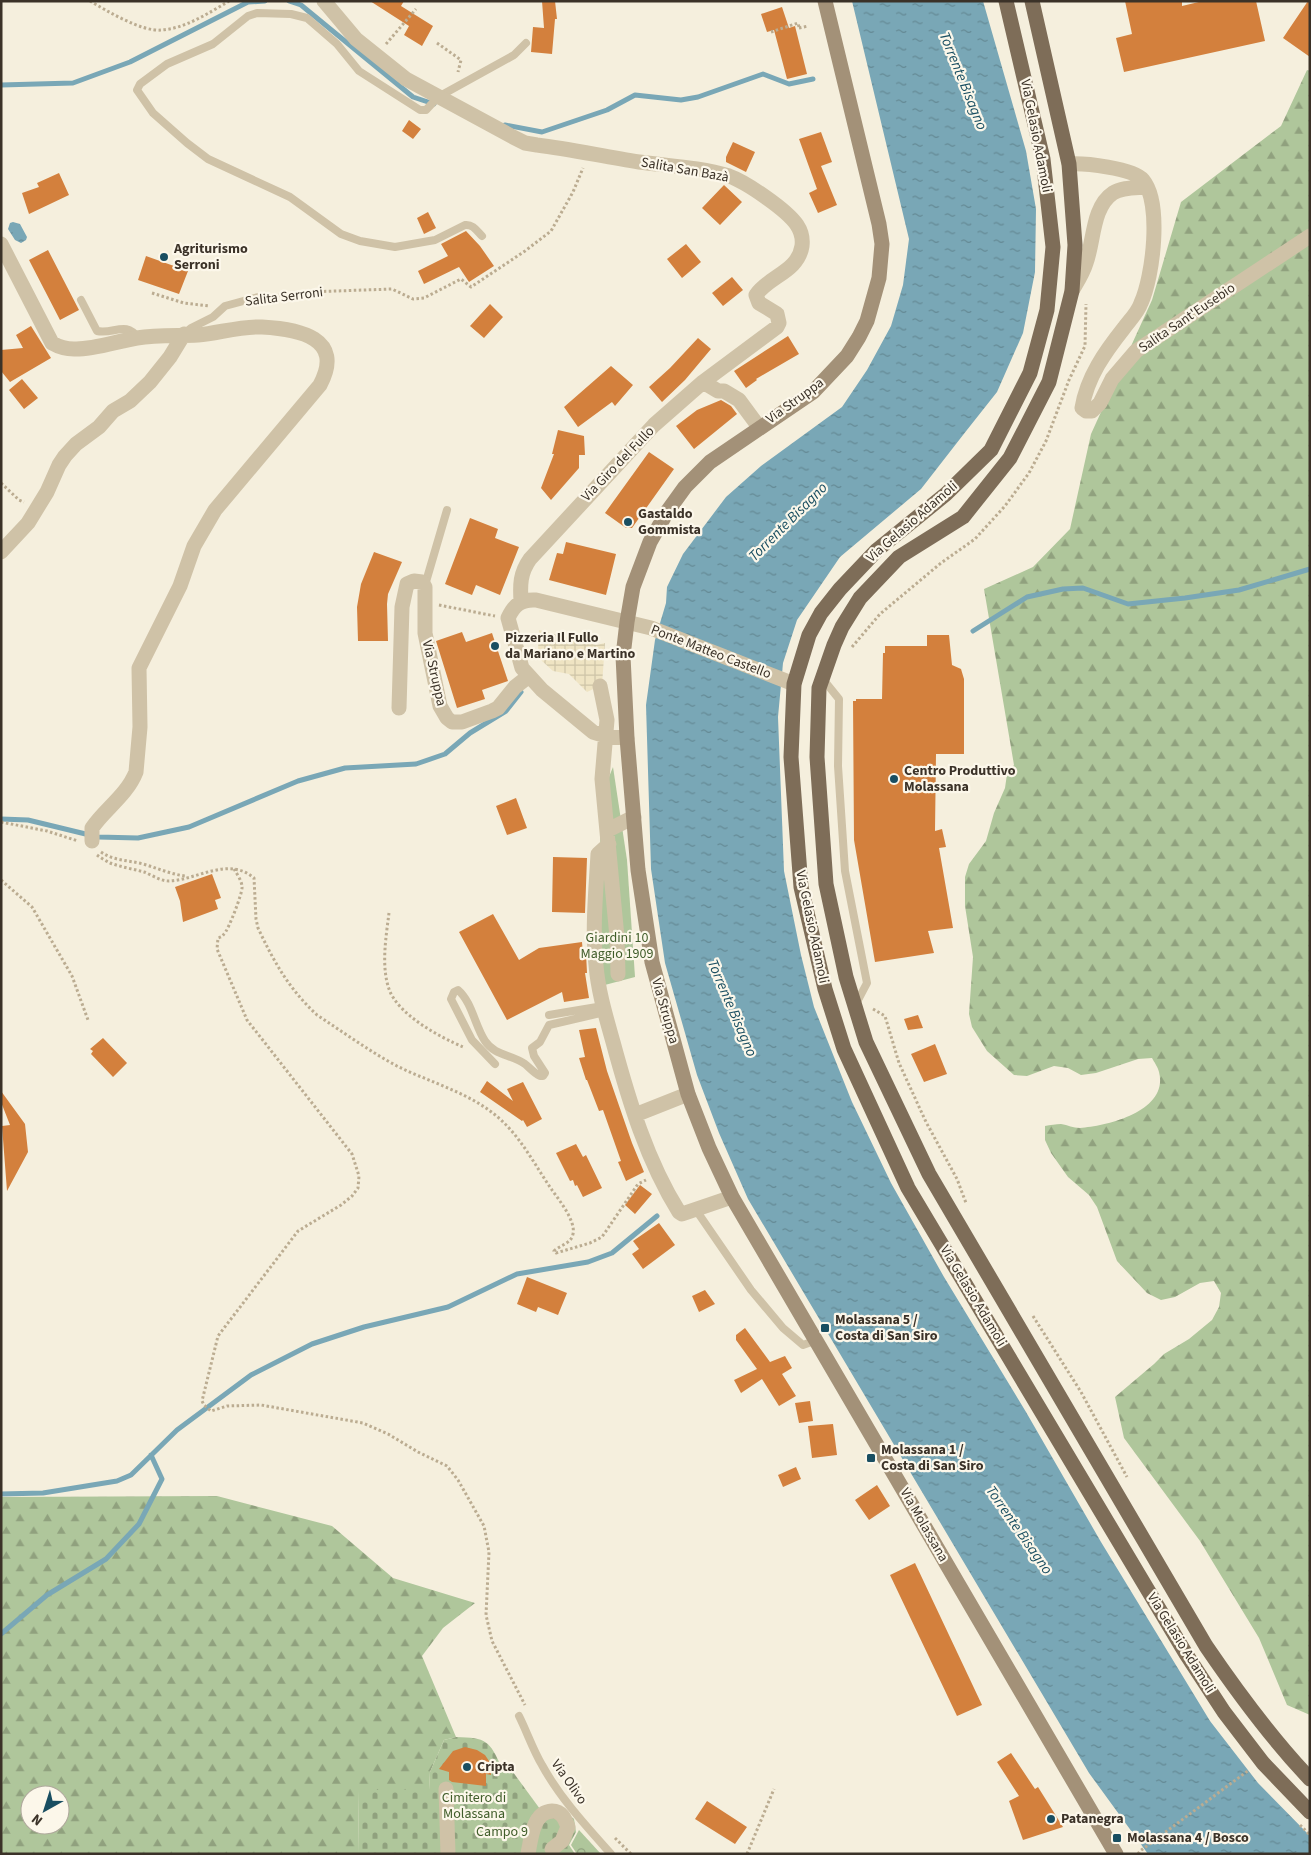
<svg xmlns="http://www.w3.org/2000/svg" width="1311" height="1855" font-family="'Source Sans 3',sans-serif">
<style>
.forest{fill:url(#forest-firs);fill-rule:evenodd}
.cemetery{fill:url(#cemetery-stones)}
.park{fill:url(#park-crowns)}
.garden{fill:#afc69b}
.plaza{fill:url(#plaza-grid)}
.water{fill:url(#water-ripples)}
.lines{fill:none;stroke-linecap:round;stroke-linejoin:round}
.stream{stroke:#79a7b6;stroke-width:5}
.building{fill:#d3803d}
.path{stroke:#bbac91;stroke-width:3;stroke-dasharray:2.5 2.5;stroke-linecap:butt}
.lane{stroke:#cfc2a7;stroke-width:8}
.street{stroke:#cfc2a7;stroke-width:15}
.secondary{stroke:#a39178;stroke-width:15}
.primary{stroke:#7e6d58;stroke-width:15}
.poi-dot{fill:#194e61;stroke:#fcf7ea;stroke-width:2}
.labels{text-anchor:middle;dominant-baseline:central;stroke-width:4.5;stroke-linejoin:round;paint-order:stroke}
.street-label{font-size:14px;fill:#3b3228;stroke:#fcf7ea}
.poi-label{font-size:14px;font-weight:bold;fill:#3b3228;stroke:#fcf7ea;text-anchor:start}
.park-label{font-size:14px;fill:#3f5c29;stroke:#fcf7ea}
.water-label{font-size:15px;font-style:italic;fill:#194e61;stroke:#fcf7ea}
</style>
<defs>
<pattern id="forest-firs" width="22" height="20" patternUnits="userSpaceOnUse" patternTransform="scale(1.25)"><rect width="22" height="20" fill="#afc69b"/><path d="M5 1l3.5 6h-7zM16 11l3.5 6h-7z" fill="#90a17e"/></pattern>
<pattern id="cemetery-stones" width="16" height="16" patternUnits="userSpaceOnUse" patternTransform="scale(1.25)"><rect width="16" height="16" fill="#afc69b"/><path d="M2 7V4a2 2 0 0 1 4 0v3zM10 15v-3a2 2 0 0 1 4 0v3z" fill="#90a17e"/></pattern>
<pattern id="park-crowns" width="20" height="18" patternUnits="userSpaceOnUse" patternTransform="scale(1.25)"><rect width="20" height="18" fill="#afc69b"/><path d="M2 6a3 3 0 1 1 6 0M12 15a3 3 0 1 1 6 0" fill="none" stroke="#90a17e"/></pattern>
<pattern id="plaza-grid" width="8" height="8" patternUnits="userSpaceOnUse" patternTransform="scale(1.25)"><rect width="8" height="8" fill="#efe4c3"/><path d="M0 4h8M4 0v8" fill="none" stroke="#cec4a8"/></pattern>
<pattern id="water-ripples" width="26" height="14" patternUnits="userSpaceOnUse" patternTransform="scale(1.25)"><rect width="26" height="14" fill="#79a7b6"/><path d="M2 4q2-2 4 0t4 0M15 11q2-2 4 0t4 0" fill="none" stroke="#648994"/></pattern>
</defs>
<rect width="100%" height="100%" fill="#f5efdd"/>
<path class="forest" d="M1307,70L1310,71V1715L1287,1705L1259,1638L1200,1541L1124,1438L1115,1397L1154,1364L1164,1354L1189,1339L1212,1320L1219,1307L1221,1293L1214,1281L1200,1283L1175,1297L1161,1300L1147,1293L1117,1261L1097,1207L1089,1195L1068,1177L1051,1153L1045,1140V1126C1050,1125 1056,1124 1061,1124C1068,1125 1073,1128 1080,1128C1108,1126 1169,1111 1159,1072C1158,1067 1154,1062 1152,1058L1138,1059L1096,1073L1081,1075L1068,1068L1054,1066L1027,1076L1014,1075L987,1051L972,1027L969,1014L973,957L965,906V877L969,864L986,841L994,813L1005,788L1007,774L1014,765L984,589L1033,567L1070,529L1091,434L1152,300L1181,202L1281,126Z
M217,1496L332,1526L393,1578L475,1603L443,1628L422,1656L456,1737L444,1740L430,1772L429,1790L359,1791L358,1854H1V1497ZM30,1795H60V1825H30Z"/>
<path class="cemetery" d="M456,1737C487,1738 489,1740 502,1768H510L540,1809L563,1810L574,1819L576,1832L569,1845L575,1854H358L359,1790H429L430,1772L444,1740Z"/>
<path class="park" d="M579,1830L601,1854H577L571,1845Z"/>
<path class="garden" d="M613,767L627,860L635,977L601,986L600,799Z"/>
<path class="plaza" d="M539,630L596,645L605,643L602,685L587,692L569,674L553,671L542,661L538,650Z"/>
<path class="water" d="M852,1H983L1026,151L1036,209L1035,272L1023,333L997,392L963,435L921,489L840,557L797,620L783,663L778,717L784,871L801,955L814,1007L852,1102L891,1183L944,1277L1026,1412L1101,1542L1210,1721L1258,1783L1310,1836V1854H1148L1089,1773L748,1199L719,1133L697,1075L665,963L651,869L646,705L655,640L666,603L667,587L683,554L726,497L761,466L842,407L867,370L891,326L903,285L909,239Z
M13,222L20,224L27,237L26,240L21,243L15,240L8,229L10,223Z"/>
<g class="lines">
<path class="stream" d="M289,1L301,5L413,97L434,104
M1,85L73,83L130,62L248,2L265,1
M505,125L542,132L607,110L635,95L681,100L698,97L763,74L789,84L813,79
M973,631L1027,597L1063,589L1083,588L1128,604L1185,598L1239,590L1310,569
M1,819L28,820L98,837L138,838L189,827L298,781L345,768L416,764L445,754L470,733L506,711L521,692
M1,1494L43,1493L117,1481L131,1475L177,1430L251,1375L312,1344L364,1327L448,1307L517,1274L588,1262L612,1253L657,1216
M1,1634L47,1595L106,1559L139,1524L162,1479L151,1455"/>
</g>
<path class="building" d="M370,1H404L401,6L433,26L422,46L404,35L409,26Z
M542,1H555L557,19H555L552,54L531,52L533,27L544,28Z
M1125,1H1182V6L1203,1H1256L1265,41L1124,72L1116,38L1132,34Z
M1308,1H1310V57L1283,38Z
M782,7L789,28L795,26L807,74L787,79L774,30L767,32L761,14Z
M409,120L421,129L413,139L402,131Z
M821,132L832,162L821,166L837,205L818,213L809,193L817,189L799,139Z
M733,142L755,152L746,172L726,162V157Z
M59,173L69,195L29,214L22,193L39,187L37,183Z
M724,185L742,202L720,225L702,208Z
M428,212L436,228L424,234L417,218Z
M466,231L480,246L494,266L469,282L459,267L424,284L418,271L448,256L441,244Z
M686,244L701,262L682,278L667,259Z
M48,250L79,310L60,320L29,260Z
M146,256L188,271L179,294L138,280Z
M732,277L743,290L723,306L712,293Z
M490,304L503,317L484,338L470,326Z
M31,326L51,358L10,382L1,371V350L23,348L16,335Z
M788,336L799,354L756,379L757,380L746,388L734,371Z
M698,338L711,349L685,380L662,402L649,387L670,368Z
M611,366L633,385L615,406L612,402L578,427L564,407Z
M22,379L38,398L24,409L9,390Z
M721,400L731,406L737,414L694,449L676,426L697,410Z
M558,430L584,436L585,455H579V468L551,500L541,488L554,454H552Z
M649,452L674,469L632,528H626L605,513Z
M470,518L498,529L495,538L519,547L500,595L476,585L472,595L445,584Z
M566,542L616,554L606,595L549,580L557,553L563,554Z
M374,552L402,562L388,594L387,604L388,641H358L357,607L361,584Z
M462,632L466,642L492,633L508,681L482,690L485,699L457,708L436,641Z
M927,635H949L952,665L961,669L964,679V754H936L935,831L942,829L946,847L939,848L953,928L928,931L934,953L875,962L854,840L853,701H856V699H882L883,653H885V646H927Z
M516,798L527,828L507,835L496,806Z
M553,857L587,858L585,913L552,912Z
M212,874L221,898L215,900L218,909L183,922L180,901L175,887Z
M493,914L519,960L539,948L582,942L583,954L586,953L587,973H585L589,998L564,1002L562,992L507,1020L459,932Z
M918,1015L923,1028L908,1030L904,1019Z
M596,1028L607,1071L632,1143L644,1172L626,1181L618,1162L621,1161L603,1110L599,1111L587,1080H586L579,1058L585,1057L579,1030Z
M103,1038L127,1063L113,1077L91,1054L93,1051L90,1049Z
M935,1044L947,1074L924,1082L911,1054Z
M487,1081L513,1101L507,1089L523,1082L542,1119L527,1127L523,1120L522,1121L480,1092Z
M1,1091L25,1124L28,1152L7,1191L2,1126L10,1125L1,1102Z
M576,1144L583,1157L586,1155L602,1188L583,1197L577,1185L575,1186L573,1180L570,1181L556,1153Z
M640,1185L652,1194L635,1214L625,1205Z
M659,1223L675,1245L643,1269L632,1254L639,1249L633,1241Z
M527,1277L567,1293L558,1315L538,1307L536,1312L517,1304Z
M705,1290L715,1304L699,1312L692,1296Z
M745,1328L770,1362L785,1356L792,1368L782,1374L796,1396L779,1406L762,1379L741,1393L734,1380L757,1369L736,1340V1335Z
M810,1401L813,1421L799,1423L795,1403Z
M833,1424L837,1455L812,1458L808,1426Z
M796,1467L801,1479L783,1487L778,1475Z
M877,1485L890,1506L869,1520L855,1500Z
M915,1563L982,1705L957,1716L890,1575Z
M465,1747L477,1750L485,1755L489,1761L491,1775L486,1774V1786L452,1782L449,1780V1772L439,1769L453,1751Z
M1011,1753L1035,1789L1038,1787L1063,1827L1023,1840L1009,1801L1019,1796L997,1762Z
M707,1801L747,1827L735,1844L695,1819Z"/>
<g class="lines">
<path class="path" d="M90,1C107,11 142,32 161,30C184,29 209,13 229,1
M799,28L808,26
M771,32L798,23L799,27
M437,43L461,60L458,72
M386,44L416,9
M152,293L184,303L209,306
M269,296L308,292L392,289L413,299L424,298L461,279L471,287L525,251L551,231L573,192L583,168
M1,483L19,500L24,502
M439,605L495,616
M852,647L880,614L941,563L975,539L1005,506L1029,473L1046,441L1069,380L1085,346L1086,304
M1,822L47,831L78,841
M101,852C114,861 128,860 143,864C157,868 170,874 185,876
M97,855C101,858 106,861 110,863C121,867 133,869 144,872C152,875 160,881 169,881C197,880 228,856 254,878L256,919L258,928C274,962 289,989 317,1015C343,1032 369,1051 397,1066C431,1083 472,1093 501,1120C522,1139 536,1167 552,1190C559,1200 576,1221 573,1234C571,1244 560,1245 554,1251L556,1253L590,1243L602,1237L638,1184L646,1180
M234,869C237,874 242,881 242,887C243,892 228,931 224,934C222,937 221,937 218,938L217,949L247,1020L352,1154L359,1176L358,1188L352,1196L341,1205L298,1231L218,1336L202,1401L204,1405L211,1411L227,1406L261,1405L363,1423L388,1434L418,1452L447,1466L458,1480L484,1526L489,1552L486,1615L492,1641L525,1705
M1,880L32,907L72,976L88,1020
M389,913C386,937 381,966 389,989C398,1015 440,1037 463,1047
M873,1009L885,1016L899,1063L926,1122L957,1179L966,1203
M1033,1316L1081,1392L1127,1477
M1300,1825L1310,1835
M615,1838L631,1854
M747,1854L774,1789
M1138,1854L1140,1851L1249,1770"/>
<path class="lane" d="M482,236C477,231 473,224 465,225L435,240L395,247L360,241L341,234L290,197L208,159L187,143L153,113L137,90L140,84L167,64L213,44L248,16L257,13L291,14L307,18L337,44L359,71L420,110H426L438,97L514,55L526,43
M81,300L97,331C113,335 126,320 138,338
M185,333L191,328L213,317L225,306L258,297
M425,585L447,510
M822,678L839,699L838,766L845,871L867,983L857,1002
M549,1015L603,1006
M495,1064L472,1040L451,999L454,992L458,990C472,1002 475,1026 485,1041C495,1056 511,1054 525,1064C530,1068 534,1073 540,1076H543L545,1073L534,1056L532,1048L540,1042L549,1025L605,1012
M696,1210L751,1290L783,1328L803,1345L817,1340
M519,1716C527,1732 533,1750 542,1765C560,1798 586,1826 611,1854"/>
<path class="street" d="M324,1L356,39L406,79L513,137L525,143L537,145C571,149 605,157 639,162C669,166 700,167 729,176C746,182 787,210 797,225C801,231 803,238 802,246C798,272 769,276 756,295L759,303L777,314L779,323L777,327L703,382
M1069,164C1084,163 1133,168 1143,180C1162,203 1153,277 1141,303C1138,312 1130,320 1124,328C1105,352 1087,377 1082,408L1086,411H1092L1100,403L1112,379L1136,351L1310,236
M1,244L52,343C59,347 66,349 74,349C92,350 118,341 137,338C157,335 178,336 198,335C219,333 241,326 262,327C299,329 345,338 320,385L215,510L194,546L180,586L139,668L140,727L136,772C127,795 105,809 92,828V841
M1072,291C1077,282 1083,273 1086,263C1094,242 1092,207 1113,193C1122,187 1136,188 1147,187
M1,552L28,523L47,492L59,465L65,456L76,444L99,427L113,411L130,401L150,382L170,357L184,334
M521,601C520,585 520,573 530,559L654,425L703,382L718,391H724L739,400L759,427
M600,686L607,720L602,779L617,937L618,974
M399,708L402,607L407,584L414,581L422,582L425,587V633L440,706L447,718L452,722H462L492,711L498,708L515,687L529,676
M627,738L606,736L593,732L542,690L522,668L508,618C514,605 521,599 536,600L651,628L794,684
M608,830L634,817
M609,844L598,854C596,891 592,928 596,965C598,991 606,1017 613,1042C629,1101 647,1161 679,1212L682,1214L732,1197
M635,1115L688,1094
M446,1789L448,1854
M528,1854C531,1838 533,1812 552,1811C562,1811 565,1819 568,1827L562,1841L552,1849"/>
<path class="secondary" d="M825,1L879,224L882,244L879,278L867,321L859,337L847,356L813,392L710,462L685,487L667,512L650,542L633,587L627,622L623,656L627,738L638,870L652,962L688,1094L709,1148L732,1197L1116,1854"/>
<path class="primary" d="M1006,1L1043,159L1053,247L1047,310L1030,373L991,450L946,494L877,550L840,589L821,613L809,635L794,684L791,757L801,887L825,989L844,1049L908,1188L1186,1654L1224,1712L1263,1763L1310,1812
M1032,1L1069,164L1075,245L1072,291L1049,382L1010,458L963,517L899,557L860,598L842,627L834,645L819,688L817,757L826,884L846,977L866,1042L929,1174L1206,1646C1238,1693 1271,1738 1310,1779"/>
</g>
<g class="poi-dot">
<circle cx="164" cy="257" r="5"/>
<circle cx="628" cy="522" r="5"/>
<circle cx="495" cy="646" r="5"/>
<circle cx="894" cy="779" r="5"/>
<rect x="820" y="1323" width="10" height="10" rx="2.5"/>
<rect x="866" y="1453" width="10" height="10" rx="2.5"/>
<circle cx="467" cy="1767" r="5"/>
<circle cx="1051" cy="1819" r="5"/>
<rect x="1112" y="1833" width="10" height="10" rx="2.5"/>
</g>
<g class="labels">
<g class="street-label">
<text transform="translate(1036 136) rotate(79)">Via Gelasio Adamoli</text>
<text transform="translate(685 170) rotate(10)">Salita San Bazà</text>
<text transform="translate(284 297) rotate(-7)">Salita Serroni</text>
<text transform="translate(1187 318) rotate(-34)">Salita Sant'Eusebio</text>
<text transform="translate(795 401) rotate(-36)">Via Struppa</text>
<text transform="translate(618 464) rotate(-46)">Via Giro del Fullo</text>
<text transform="translate(912 522) rotate(-41)">Via Gelasio Adamoli</text>
<text transform="translate(711 652) rotate(21)">Ponte Matteo Castello</text>
<text transform="translate(434 673) rotate(77)">Via Struppa</text>
<text transform="translate(812 927) rotate(78)">Via Gelasio Adamoli</text>
<text transform="translate(665 1011) rotate(74)">Via Struppa</text>
<text transform="translate(973 1296) rotate(59)">Via Gelasio Adamoli</text>
<text transform="translate(924 1525) rotate(60)">Via Molassana</text>
<text transform="translate(1181 1643) rotate(58)">Via Gelasio Adamoli</text>
<text transform="translate(569 1782) rotate(55)">Via Olivo</text>
</g>
<g class="poi-label">
<text x="174" y="249">Agriturismo<tspan x="174" dy="16">Serroni</tspan></text>
<text x="638" y="514">Gastaldo<tspan x="638" dy="16">Gommista</tspan></text>
<text x="505" y="638">Pizzeria Il Fullo<tspan x="505" dy="16">da Mariano e Martino</tspan></text>
<text x="904" y="771">Centro Produttivo<tspan x="904" dy="16">Molassana</tspan></text>
<text x="835" y="1320">Molassana 5 /<tspan x="835" dy="16">Costa di San Siro</tspan></text>
<text x="881" y="1450">Molassana 1 /<tspan x="881" dy="16">Costa di San Siro</tspan></text>
<text x="477" y="1767">Cripta</text>
<text x="1061" y="1819">Patanegra</text>
<text x="1127" y="1838">Molassana 4 / Bosco</text>
</g>
<g class="park-label">
<text x="617" y="938">Giardini 10<tspan x="617" dy="16">Maggio 1909</tspan></text>
<text x="474" y="1798">Cimitero di<tspan x="474" dy="16">Molassana</tspan></text>
<text x="502" y="1832">Campo 9</text>
</g>
<g class="water-label">
<text transform="translate(963 81) rotate(68)">Torrente Bisagno</text>
<text transform="translate(788 522) rotate(-45)">Torrente Bisagno</text>
<text transform="translate(732 1008) rotate(67)">Torrente Bisagno</text>
<text transform="translate(1019 1530) rotate(55)">Torrente Bisagno</text>
</g>
</g>
<rect width="1311" height="1855" fill="none" stroke="#3b3228" stroke-width="5"/>
<g transform="translate(45 1810) rotate(219)"><circle r="24" fill="#fcf7ea" stroke="#afa89c"/>
<path d="M0-4L9 19L0 12L-9 19Z" fill="#194e61"/>
<text y="-8" font-size="14" font-weight="bold" text-anchor="middle" fill="#3b3228">N</text>
</g>
</svg>
